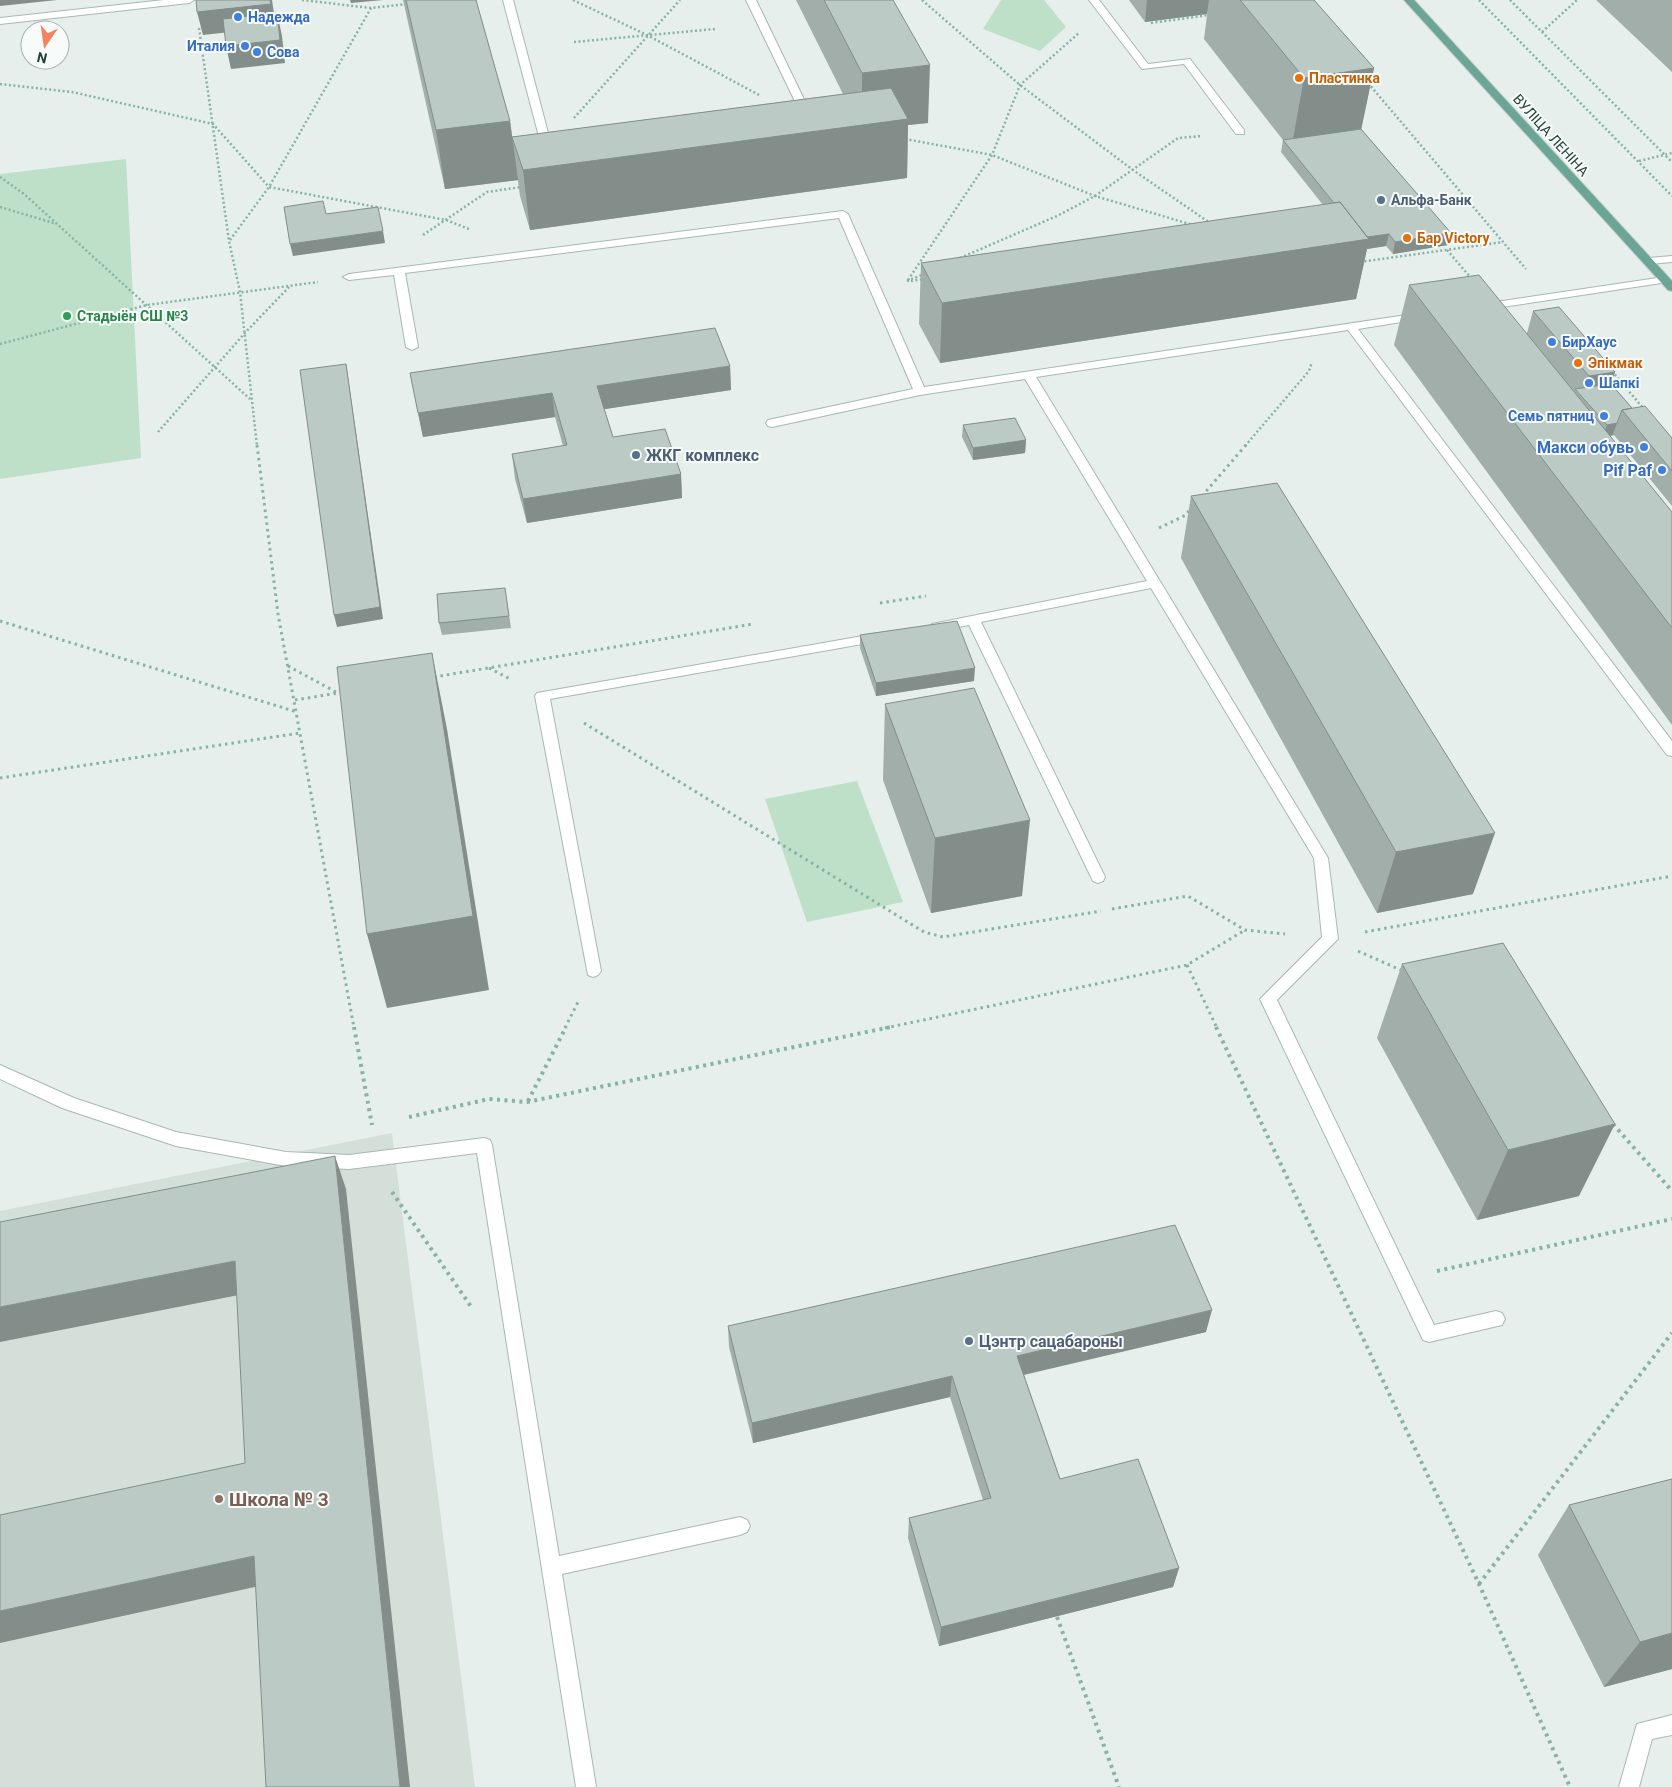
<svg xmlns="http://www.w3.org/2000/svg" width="1672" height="1787" font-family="Roboto,sans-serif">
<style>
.built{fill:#d4dfda}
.green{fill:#bfe0c8}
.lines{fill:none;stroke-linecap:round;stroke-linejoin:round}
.minor-casing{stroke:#a8b8b2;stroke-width:2}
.major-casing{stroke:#c2cac8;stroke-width:2}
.path-far2{stroke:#86b3a5;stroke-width:2.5;stroke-dasharray:2 2.5;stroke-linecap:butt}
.path-far1{stroke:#86b3a5;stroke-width:3;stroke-dasharray:2.5 4;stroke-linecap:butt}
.path{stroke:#86b3a5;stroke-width:4;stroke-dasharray:3 4.5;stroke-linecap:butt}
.minor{fill:#fff;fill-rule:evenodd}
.major{fill:#6aa596;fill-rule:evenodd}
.wall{fill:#a1aea9}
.shaded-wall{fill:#838d89}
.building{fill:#bbcac4;stroke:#838d89}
.shop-dot{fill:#3f7fe0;stroke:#f7fbf9;stroke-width:2}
.food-dot{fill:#e8710a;stroke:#f7fbf9;stroke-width:2}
.service-dot{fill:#5c6f8a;stroke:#f7fbf9;stroke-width:2}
.leisure-dot{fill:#2e9e5b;stroke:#f7fbf9;stroke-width:2}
.education-dot{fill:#8d6e63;stroke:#f7fbf9;stroke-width:2}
.labels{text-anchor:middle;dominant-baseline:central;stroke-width:4;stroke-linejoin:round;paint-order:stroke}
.far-shop-label{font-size:14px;font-weight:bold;fill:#366cbe;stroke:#f7fbf9;text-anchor:start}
.far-food-label{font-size:14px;font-weight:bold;fill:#c56008;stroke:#f7fbf9;text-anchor:start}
.far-street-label{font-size:14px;fill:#24423a;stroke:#f7fbf9}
.far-service-label{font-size:14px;font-weight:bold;fill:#4e5e75;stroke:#f7fbf9;text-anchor:start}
.far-leisure-label{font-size:14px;font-weight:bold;fill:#27864d;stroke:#f7fbf9;text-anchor:start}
.shop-label{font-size:16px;font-weight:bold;fill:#366cbe;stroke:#f7fbf9;text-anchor:end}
.service-label{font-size:16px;font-weight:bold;fill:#4e5e75;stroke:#f7fbf9;text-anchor:start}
.near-education-label{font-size:19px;font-weight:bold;fill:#785e54;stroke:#f7fbf9;text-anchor:start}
</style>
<rect width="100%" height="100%" fill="#e6efeb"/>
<path class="built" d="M392,1133L475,1787H0V1211Z"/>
<path class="green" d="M1001,0H1044L1066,27L1040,51L983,29Z
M126,159L141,458L0,479V174Z
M857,781L903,902L807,922L765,799Z"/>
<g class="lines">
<g class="minor-casing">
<path id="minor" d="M164,0H194L189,3L0,24V18Z
M503,0H513L552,148L551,150L547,151L542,148Z
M746,0H756L813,118L812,120L808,121L803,118Z
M1089,0H1099L1148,64L1190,59L1244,130V134H1236L1184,64L1142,69Z
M843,211L848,214L924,387L1420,313L1426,316L1420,319L1358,329L1672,741V756L1667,755L1348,330L1036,377L1328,858L1338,939L1277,1000L1434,1325L1496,1311L1502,1313L1505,1319L1502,1325L1429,1342L1423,1340L1260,999L1322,937L1314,858L1151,588L981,622L1105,877L1103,881L1098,883L1093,881L1091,877L969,625L937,631L932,630L930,627L932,624L1147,581L1025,379L920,395L772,427L768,426L766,423L768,420L913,389L839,218L405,273L418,347L412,350L406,347L394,275L349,280L343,277L349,274Z
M1672,256V262L1649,264L1644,261L1649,258Z
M1664,277L1670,280L1668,282L1482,310L1476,307L1482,304Z
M880,633L885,634L887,637L885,640L550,699L601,971L598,975L593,977L588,975L535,696L537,693Z
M0,1065L74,1098L176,1132L286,1152L349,1155L484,1138L490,1140L492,1145L559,1556L740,1517L747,1520L750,1526L747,1532L740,1535L562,1574L596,1787H576L477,1153L349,1169L286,1166L176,1146L62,1108L0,1079Z
M1672,1715V1735L1652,1739L1639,1787H1619L1637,1724Z"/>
</g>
<g class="major-casing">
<path id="major" d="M1404,0H1414L1672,281V291L1668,290Z"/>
</g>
<path class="path-far2" d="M302,0L371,8L407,4
M573,0L647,35L761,96
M922,0L1020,85L1133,170L1210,223
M1479,0L1672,196
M1510,0L1672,162
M1151,23L1209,15
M199,28L229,241L240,292L257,446
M1542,32L1577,0
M574,42L715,29
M1368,83L1526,269
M0,84L72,92L213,124L269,187L446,220L469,229
M574,118L680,0
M905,139L992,155L1095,196L1193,225
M1639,161L1672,153
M0,177L24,194L250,399
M0,207L57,224
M423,235L487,192L521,187
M230,240L269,187L371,8
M1447,250L1471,278
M960,258L1057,216L1095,196L1178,138L1202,136
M1360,262L1503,242
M908,280L992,155L1020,85L1080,32
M907,281L924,274
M911,281L924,279
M0,344L147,305L318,282
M1612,371L1643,408
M158,432L244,334L290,286
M1245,446L1309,371L1312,362"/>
<path class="path-far1" d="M257,445L278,614L354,1028
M1202,496L1246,445
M1159,528L1186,515L1191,508
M880,603L926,596
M0,621L297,712
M288,666L336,692
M489,668L512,680
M434,677L753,624
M295,700L344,692
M584,723L924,932L943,937L1101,911
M0,778L300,733
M1112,909L1188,896L1245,930L1285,934
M1365,932L1672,876
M1358,951L1403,971
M1187,965L1217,1028
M565,1028L579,1000
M885,1028L1187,965L1245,930"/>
<path class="path" d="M354,1027L372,1125
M1216,1027L1479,1584L1570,1787
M528,1101L566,1027
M409,1117L489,1099L527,1102L891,1027
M1613,1124L1672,1191
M392,1192L472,1308
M1437,1271L1672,1219
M1479,1584L1672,1333
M1057,1617L1119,1787"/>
<use href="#minor" class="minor"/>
<use href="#major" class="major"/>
</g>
<path class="wall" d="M403,0H476L510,121L518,180L445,189Z
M796,0H893L928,123L908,125L907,178L530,230L520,196L512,137L843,94Z
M1129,0H1209L1207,14L1145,22Z
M1209,0H1314L1374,68L1361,129L1451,233L1448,245L1393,254L1386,246L1367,249L1356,299L940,363L919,324L921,263L1323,205L1281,152L1283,140L1204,39Z
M1596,0H1672V72Z
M1409,285L1527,333L1533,311L1615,372L1611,384L1632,408L1672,438V506L1614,435L1610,436L1672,512V725L1394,345Z
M730,366L731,390L604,409L613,437L681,474L682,498L527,523L515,479L512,454L563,446L555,417L423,437L410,373Z
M963,425L1026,440L1025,453L973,460L962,437Z
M1191,496L1473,894L1377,913L1181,558Z
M505,588L511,628L442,635L439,623Z
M860,635L974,681L876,696L860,648Z
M885,704L1022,896L931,913L883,780Z
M1402,964L1579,1196L1477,1220L1377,1038Z
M728,1326L1206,1332L1024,1375L1060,1479L1179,1568L1173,1587L939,1646L908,1538L909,1518L983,1500L950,1397L753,1443L729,1347Z
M1672,1479V1669L1604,1687L1538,1555L1569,1505Z"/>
<path class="shaded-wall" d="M0,0H57L0,6Z
M272,0L276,27L203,35L197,12Z
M350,0H383L351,3Z
M1147,0H1209L1207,14L1145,22Z
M277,13L282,36L285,63L231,69L226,46Z
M930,65L928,123L908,125L907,178L530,230L523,170L862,125V73Z
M1374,68L1359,140L1291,150L1304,78Z
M510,121L518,180L445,189L436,130Z
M383,231L385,243L293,256L290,244Z
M1451,233L1448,245L1393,254L1395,242Z
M1389,234L1386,246L1367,249L1356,299L940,363L942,303Z
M346,364L348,377L383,619L337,627L334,615Z
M730,366L731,390L599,410L597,386Z
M1615,372L1607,396H1582L1589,376Z
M552,393L555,417L423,437L418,413Z
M1617,423L1613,434L1614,435L1603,437L1607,425Z
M1026,440L1025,453L973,460V448Z
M681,474L682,498L527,523L523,499Z
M432,653L447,729L489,990L387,1008L367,934Z
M975,668L974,681L876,696V683Z
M1030,820L1022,896L931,913L935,838Z
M1495,833L1473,894L1377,913L1396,852Z
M1615,1124L1579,1196L1477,1220L1508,1150Z
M335,1156L346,1189L410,1787H400Z
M235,1261L249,1293L0,1342V1307Z
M1212,1310L1206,1332L1014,1377L1017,1356Z
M952,1376L950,1397L753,1443L752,1423Z
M254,1556L269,1584L0,1643V1611Z
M1179,1568L1173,1587L939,1646L941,1627Z
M1672,1633V1669L1604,1687L1640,1642Z"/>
<path class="building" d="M196,0H270L271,4L197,12Z
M406,0H476L510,121L436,130Z
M824,0H893L930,65L862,73Z
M1240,0H1314L1374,68L1304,78Z
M277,13L280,40L226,46L223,19Z
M891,88L908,119L523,170L512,137Z
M1361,129L1451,233L1395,242L1389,234L1367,237L1340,202L1334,203L1283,140Z
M323,201L326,214L378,207L383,231L290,244L284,207Z
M1340,202L1369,239L942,303L921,263Z
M1479,275L1672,512V628L1409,285Z
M1559,307L1615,372L1589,376L1533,311Z
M715,328L730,366L597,386L613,437L665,429L681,474L523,499L512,454L567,445L552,393L418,413L410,373Z
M346,364L380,607L334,615L300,370Z
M1611,384L1632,408L1622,410L1617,423L1607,425L1575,389Z
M1645,406L1672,438V471L1622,410Z
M1015,418L1026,440L973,448L963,425Z
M1277,483L1495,833L1396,852L1191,496Z
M505,588L509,616L439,623L437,594Z
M957,621L975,668L876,683L860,635Z
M432,653L473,916L367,934L337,667Z
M974,688L1030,820L935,838L885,704Z
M1503,943L1615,1124L1508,1150L1402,964Z
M335,1156L400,1787H266L254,1556L0,1611V1515L245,1463L235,1261L0,1307V1222Z
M1175,1225L1212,1310L1017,1356L1060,1479L1138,1459L1179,1568L941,1627L909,1518L991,1498L952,1376L752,1423L728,1326Z
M1672,1479V1633L1640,1642L1569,1505Z"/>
<g class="shop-dot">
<circle cx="238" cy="17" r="5"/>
<circle cx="245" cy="46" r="5"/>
<circle cx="257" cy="52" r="5"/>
<circle cx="1552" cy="342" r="5"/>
<circle cx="1589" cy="383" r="5"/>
<circle cx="1604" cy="416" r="5"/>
<circle cx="1644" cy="447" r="5"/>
<circle cx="1662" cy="470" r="5"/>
</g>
<g class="food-dot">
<circle cx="1299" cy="78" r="5"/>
<circle cx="1407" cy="238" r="5"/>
<circle cx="1578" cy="363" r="5"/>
</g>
<g class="service-dot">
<circle cx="1381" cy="200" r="5"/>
<circle cx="636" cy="455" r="5"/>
<circle cx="969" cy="1341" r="5"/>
</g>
<circle class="leisure-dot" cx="67" cy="316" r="5"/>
<circle class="education-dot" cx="219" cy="1499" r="5"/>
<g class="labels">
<g class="far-shop-label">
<text x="248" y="17">Надежда</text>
<text x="235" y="46" text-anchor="end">Италия</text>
<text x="267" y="52">Сова</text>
<text x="1562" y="342">БирХаус</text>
<text x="1599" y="383">Шапкі</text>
<text x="1594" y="416" text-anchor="end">Семь пятниц</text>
</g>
<g class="far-food-label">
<text x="1309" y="78">Пластинка</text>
<text x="1417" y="238">Бар Victory</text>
<text x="1588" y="363">Эпікмак</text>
</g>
<g class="far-street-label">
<text transform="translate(1551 135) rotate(48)">ВУЛІЦА ЛЕНІНА</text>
</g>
<g class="far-service-label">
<text x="1391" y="200">Альфа-Банк</text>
</g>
<g class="far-leisure-label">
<text x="77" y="316">Стадыён СШ №3</text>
</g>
<g class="shop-label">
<text x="1634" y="447">Макси обувь</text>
<text x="1652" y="470">Pif Paf</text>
</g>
<g class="service-label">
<text x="646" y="455">ЖКГ комплекс</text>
<text x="979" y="1341">Цэнтр сацабароны</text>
</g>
<g class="near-education-label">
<text x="229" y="1499">Школа № 3</text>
</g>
</g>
<g transform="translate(45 45) rotate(193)"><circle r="24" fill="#f7fbf9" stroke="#a3b1ad"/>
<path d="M0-4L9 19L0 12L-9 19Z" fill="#f4845f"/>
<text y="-8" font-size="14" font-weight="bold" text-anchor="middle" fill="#24423a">N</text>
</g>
</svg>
